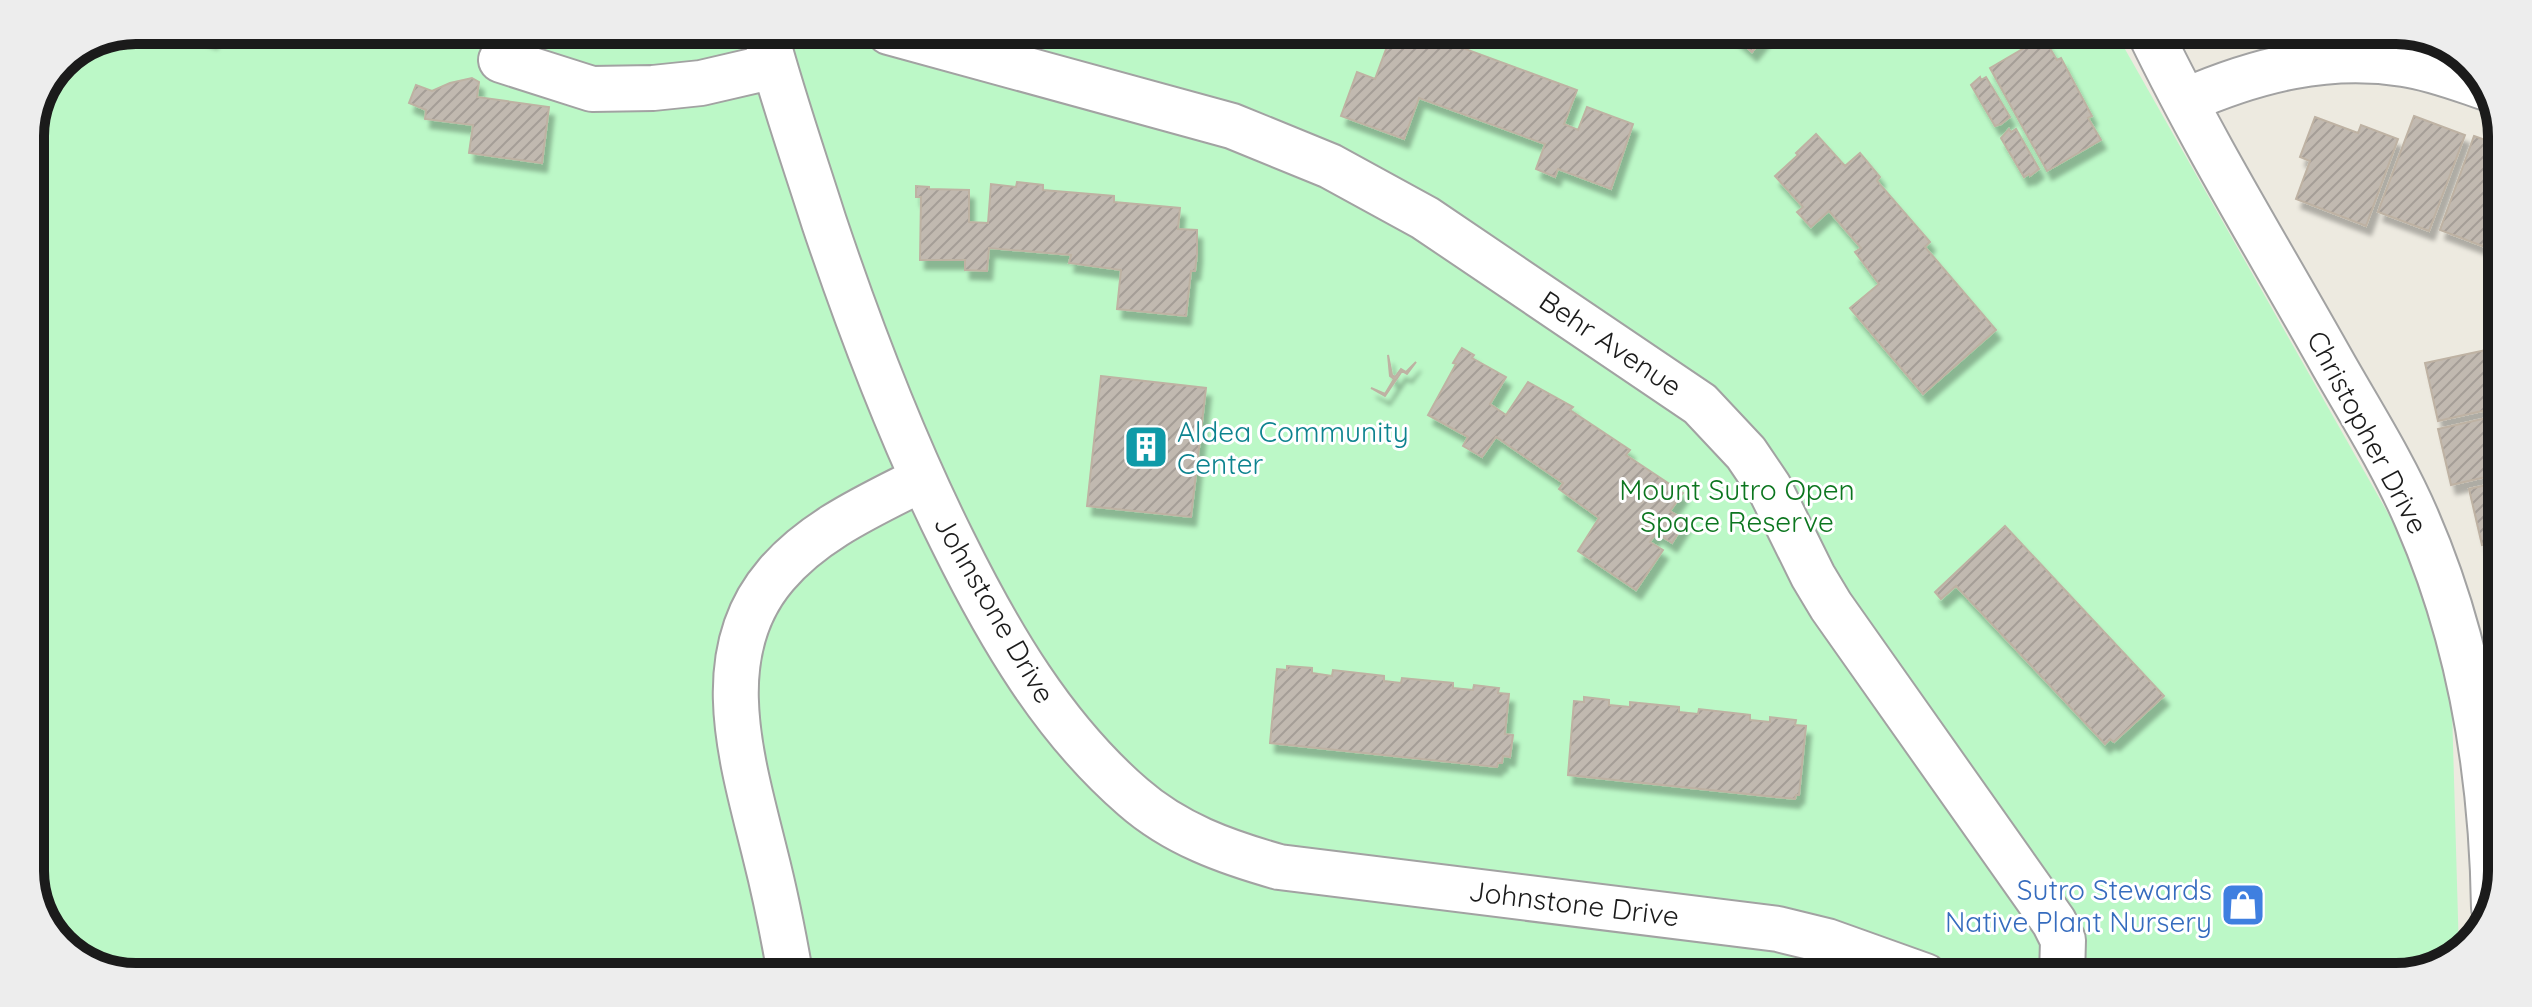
<svg xmlns="http://www.w3.org/2000/svg" width="2532" height="1007" font-family="Quicksand,sans-serif">
<style>
.park{fill:#bcf8c7}
.building{fill:url(#building-hatch);stroke:#beb2a3;stroke-width:2;filter:url(#shadow)}
.lines{fill:none;stroke-linecap:round;stroke-linejoin:round}
.minor-casing{stroke:#a2a2a2;stroke-width:48}
.minor{stroke:#fff;stroke-width:44}
.labels{text-anchor:middle;dominant-baseline:central;stroke-width:6;stroke-linejoin:round;paint-order:stroke}
.street-label{font-size:28px;fill:#1b1b1b;stroke:#fff}
.culture-label{font-size:28px;fill:#0d838f;stroke:#fff;text-anchor:start}
.park-label{font-size:28px;fill:#0c761f;stroke:#fff}
.shop-label{font-size:28px;fill:#366cbe;stroke:#fff;text-anchor:end}
.rim{fill:none;stroke:#1b1b1b;stroke-width:10}
</style>
<defs>
<pattern id="building-hatch" width="6" height="6" patternUnits="userSpaceOnUse" patternTransform="scale(2)"><rect width="6" height="6" fill="#c1b9b0"/><path d="M-1 1l2-2M0 6l6-6M5 7l2-2" fill="none" stroke="#a59e97"/></pattern>
<filter id="shadow"><feDropShadow dx="5" dy="9" stdDeviation="2" flood-color="#0004"/></filter>
</defs>
<rect width="100%" height="100%" fill="#edeae0"/>
<path class="park" d="M136,30L2117,35L2402,538L2432,626L2452,709L2459,953L2455,959L2397,977L101,971L52,936L30,878V129L61,61Z"/>
<path class="building" d="M188,30H216L212,40Z
M1392,33H1422L1577,90L1564,124L1578,130L1587,107L1633,124L1611,189L1558,169L1555,177L1536,169L1545,144L1419,98L1404,139L1341,116L1357,72L1375,79Z
M1731,34H1767L1752,52Z
M2043,37L2057,60L2061,58L2092,116L2088,118L2101,140L2047,171L1990,68Z
M1980,77L1981,80L1986,77L2010,117L2001,124L1995,126L1971,85Z
M472,78L479,82L477,97L549,107L542,163L469,153L473,125L425,119L426,110L409,103L416,85L432,91L450,83Z
M2414,116L2465,135L2429,231L2378,212Z
M2315,117L2358,133L2361,125L2398,139L2366,226L2296,199L2310,161L2300,157Z
M2009,129L2011,132L2016,129L2039,169L2030,176L2029,174L2024,177L2001,138Z
M1816,134L1845,166L1860,153L1880,177L1877,181L1930,242L1925,247L1996,330L1923,394L1850,308L1879,284L1855,252L1861,248L1829,211L1811,227L1797,212L1803,207L1775,176L1798,155L1796,153Z
M2474,136L2502,146L2501,227L2493,250L2440,230Z
M1017,182L1043,185V190L1114,196V202L1180,208L1178,229L1197,230V254L1195,271H1191L1186,316L1117,309L1121,270L1069,263L1071,255L989,248L987,271L965,270V260H920L921,197H916V186L929,187V189L969,190V222L988,223L991,184L1016,187Z
M2500,347V407L2438,421L2425,363Z
M1462,348L1474,355L1472,358L1506,377L1490,404L1506,415L1528,382L1573,407L1570,410L1630,450L1626,455L1683,493L1670,511L1686,521L1672,543L1656,533L1650,542L1663,550L1636,590L1578,551L1599,518L1559,489L1563,483L1496,437L1482,457L1463,446L1468,437L1428,415L1456,364L1453,363Z
M1388,355L1392,375L1395,377L1401,369L1406,372L1416,362L1407,374L1402,371L1385,396L1371,388L1385,394L1394,379L1390,376Z
M1101,376L1206,388L1191,517L1087,506Z
M2500,415L2499,474L2451,485L2438,429Z
M2499,482V541L2482,545L2469,489Z
M2005,526L2164,696L2114,742L2110,739L2105,744L1956,586L1941,599L1935,592Z
M2499,551L2498,588L2490,553Z
M1287,666L1312,668V673L1332,676L1333,670L1384,676V681L1401,683L1402,678L1453,683V688L1473,690L1474,685L1499,688L1498,693L1509,694L1505,734L1513,735L1510,757L1503,756L1502,763H1498L1497,767L1270,743L1277,669L1287,670Z
M1584,697L1609,700V705L1630,707V702L1679,707V712L1698,714L1699,709L1750,715V720L1770,722V717L1796,720L1795,725L1806,726L1799,795H1796L1795,799L1568,775L1574,701L1584,702Z"/>
<g class="lines">
<g class="minor-casing">
<path id="minor" d="M765,32C782,96 804,159 824,222C861,332 901,438 953,542C999,635 1053,728 1133,797C1175,834 1226,852 1279,867L1778,929L1827,941L1925,976
M889,32L1232,126L1330,166L1425,218L1700,404L1746,453L1769,487L1813,576L1831,606L2054,922L2063,940L2062,976
M2151,35C2206,148 2272,255 2333,364C2362,415 2394,465 2417,519C2471,643 2492,774 2494,908
M501,60L592,89L653,88L701,83L774,66
M2185,101C2256,70 2327,52 2404,64C2432,68 2460,79 2487,88
M790,973C783,933 775,893 765,854C743,764 707,655 776,575C814,530 871,505 922,479"/>
</g>
<use href="#minor" class="minor"/>
</g>
<defs>
<g id="building-square" transform="scale(2.3)"><rect x="-9" y="-9" width="18" height="18" rx="4" fill="#0f9aa8" stroke="#fff"/><path d="M-4-6H4V6H1V3H-1V6H-4ZM-2.5-4.3h1.7v1.8h-1.7ZM.8-4.3h1.7v1.8H.8ZM-2.5-1h1.7V.8h-1.7ZM.8-1h1.7V.8H.8Z" fill="#fff"/></g>
<g id="shop-square" transform="scale(2.3)"><rect x="-9" y="-9" width="18" height="18" rx="4" fill="#3f7fe0" stroke="#fff"/><path d="M-5-2.5h2.3a2.7 3.5 0 0 1 5.4 0H5L5.5 6h-11ZM-1.5-2.5h3a1.5 2.3 0 0 0-3 0Z" fill="#fff"/></g>
</defs>
<g fill-rule="evenodd">
<use href="#building-square" x="1146" y="447"/>
<use href="#shop-square" x="2243" y="905"/>
</g>
<g class="labels">
<g class="street-label">
<text transform="translate(1611 343) rotate(34)">Behr Avenue</text>
<text transform="translate(2368 432) rotate(62)">Christopher Drive</text>
<text transform="translate(995 609) rotate(60)">Johnstone Drive</text>
<text transform="translate(1574 903) rotate(7)">Johnstone Drive</text>
</g>
<g class="culture-label">
<text x="1177" y="431">Aldea Community<tspan x="1177" dy="32">Center</tspan></text>
</g>
<g class="park-label">
<text x="1737" y="489">Mount Sutro Open<tspan x="1737" dy="32">Space Reserve</tspan></text>
</g>
<g class="shop-label">
<text x="2212" y="889">Sutro Stewards<tspan x="2212" dy="32">Native Plant Nursery</tspan></text>
</g>
</g>
<path d="M0 0H2532V1007H0ZM136 44H2396A92 92 0 0 1 2488 136V871A92 92 0 0 1 2396 963H136A92 92 0 0 1 44 871V136A92 92 0 0 1 136 44Z" fill="#ededed" fill-rule="evenodd"/>
<path class="rim" d="M136 44H2396A92 92 0 0 1 2488 136V871A92 92 0 0 1 2396 963H136A92 92 0 0 1 44 871V136A92 92 0 0 1 136 44Z"/>
</svg>
